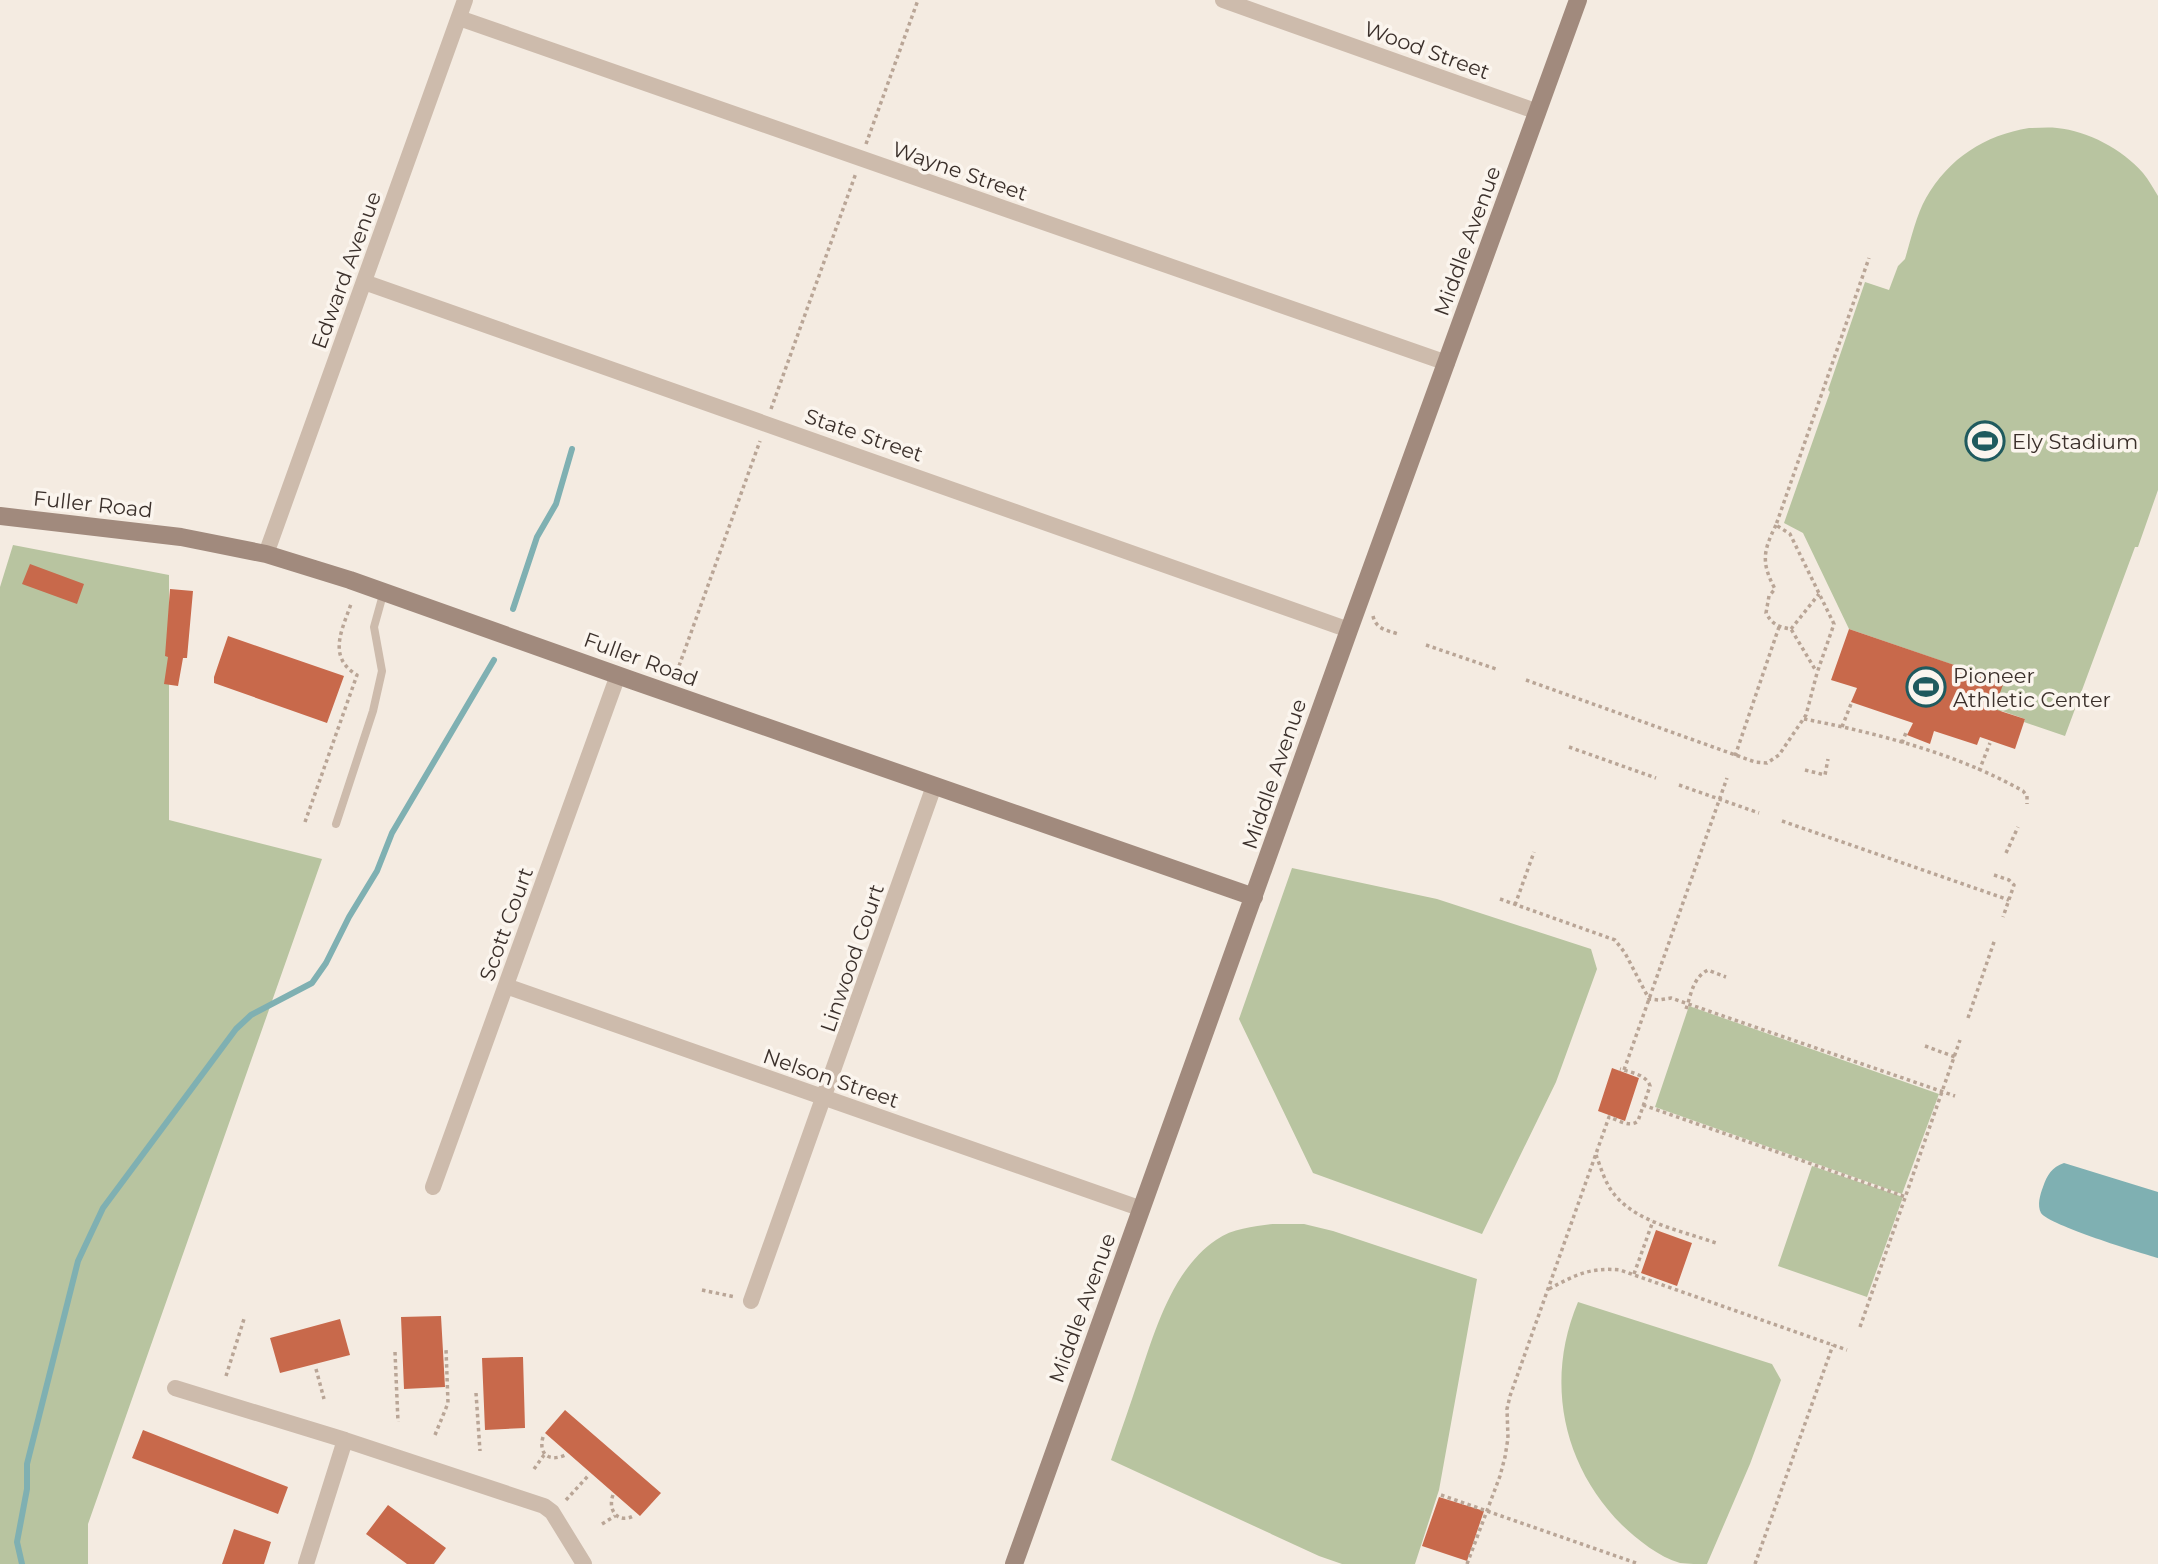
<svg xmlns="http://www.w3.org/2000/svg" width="2158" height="1564" font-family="Montserrat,sans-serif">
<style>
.green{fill:#b8c4a0}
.water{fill:#7fb0b2}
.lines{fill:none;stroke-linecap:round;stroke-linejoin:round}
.stream{stroke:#7fb0b2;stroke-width:6}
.building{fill:#c8694b}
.path{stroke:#b9a596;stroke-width:3.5;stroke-dasharray:3.5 3.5;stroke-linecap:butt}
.lane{stroke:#cdbbac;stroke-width:8}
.street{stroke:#cdbbac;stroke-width:16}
.secondary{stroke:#a18a7d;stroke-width:18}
.labels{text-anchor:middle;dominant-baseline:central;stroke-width:7;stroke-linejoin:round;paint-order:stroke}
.street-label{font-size:21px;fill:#3b302b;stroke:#fbf5ee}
.poi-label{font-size:21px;fill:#3b302b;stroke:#fbf5ee;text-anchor:start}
</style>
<rect width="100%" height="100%" fill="#f4ebe1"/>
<path class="green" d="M2029,128C2038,128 2048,127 2057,128C2088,131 2122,149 2143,173C2149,180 2153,188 2158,196V490L2138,547H2135L2065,736L2024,722L2025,719L2002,711L1989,721L2003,682L1849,629L1803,533L1784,523L1830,392L1828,390L1865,282L1889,290L1898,266L1905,259C1911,239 1916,216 1926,198C1949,158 1985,135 2029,128Z
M13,545L169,575V820L322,859L88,1524V1564H0V587Z
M1292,868L1437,899L1591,949L1597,969L1556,1082L1482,1234L1313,1173L1239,1019Z
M1689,1006L1939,1094L1902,1194L1655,1107Z
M1812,1166L1903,1197L1867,1297L1778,1266Z
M1272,1224H1304L1333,1231L1477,1279L1439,1490L1415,1564H1342L1319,1556L1111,1460C1120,1433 1130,1406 1139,1378C1155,1331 1172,1270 1216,1240C1233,1228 1252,1227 1272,1224Z
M1578,1302L1772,1364L1781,1380L1750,1464L1707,1564C1699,1564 1688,1564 1680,1563C1659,1557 1638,1540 1622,1525C1562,1465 1545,1380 1578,1302Z"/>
<path class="water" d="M2064,1163L2158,1192V1258C2140,1253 2049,1225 2041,1213C2037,1205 2040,1195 2043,1187C2047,1175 2052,1167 2064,1163Z"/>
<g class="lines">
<path class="stream" d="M513,609L537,537L556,504L572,449
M22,1564L17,1542L27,1489V1464L78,1261L103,1208L236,1029L251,1015L312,983L326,963L349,917L377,871L392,833L494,660"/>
</g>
<path class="building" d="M30,564L84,584L77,604L22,584Z
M170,589L193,591L187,658H183L178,686L164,684L168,657L165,656Z
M1849,629L2004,682L1994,709L2025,719L2015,749L1980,737L1977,745L1934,731L1930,744L1907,735L1913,723L1851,702L1857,688L1831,680Z
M228,636L344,676L327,723L214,683V677Z
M1612,1068L1639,1078L1625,1121L1598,1111Z
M1656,1230L1692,1243L1677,1286L1641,1273Z
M441,1316L445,1387L404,1389L401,1317Z
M340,1319L350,1355L280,1373L270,1338Z
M523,1357L525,1428L485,1430L482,1358Z
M565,1410L661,1493L640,1516L545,1433Z
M143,1430L288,1487L278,1514L132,1458Z
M1439,1497L1484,1511L1467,1561L1422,1546Z
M388,1505L446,1548L434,1564H407L366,1534Z
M234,1529L271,1542L264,1564H222Z"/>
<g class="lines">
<path class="path" d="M866,144L918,0
M771,409L856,173
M1776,525C1763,551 1761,563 1775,589L1769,596L1766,613C1772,624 1778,627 1791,629L1816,671
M1373,616C1376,629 1386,630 1398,634
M1791,629L1819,594
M1426,645L1496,669
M679,666L760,441
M1526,680L1755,762L1767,763L1779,755L1806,715L1817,673L1834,624L1790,534L1776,525L1869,258
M1804,719C1877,733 1958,754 2023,791L2027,796V804
M1842,727L1851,704
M1902,743L1907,730
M1569,747L1656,778
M1735,756L1779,627
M1805,770L1825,775L1828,759
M1979,771L1990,743
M1679,785L1759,813
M1782,821L2009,900
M305,822L357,675C327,657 342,630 351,604
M2006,853L2018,827
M1994,875L2009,880L2014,885L2003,917
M1500,899L1615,940L1625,953L1649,999L1659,1000L1671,998L1955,1096
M1515,905L1534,852
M1686,1009C1691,995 1693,977 1708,970L1726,977
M1968,1018L1995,939
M1925,1046L1955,1057
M1624,1070L1727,778
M1643,1105L1906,1197
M1596,1155C1601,1168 1605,1183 1614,1194C1637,1223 1683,1231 1716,1243
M1634,1274L1653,1221
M1549,1289C1575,1275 1590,1267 1620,1270L1847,1350
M702,1290L735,1297
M1860,1327L1960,1040
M395,1352L398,1422
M316,1369L324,1399
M226,1376L244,1319
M476,1393L480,1451
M435,1435L448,1403L446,1349
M543,1437C538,1455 550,1462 565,1455
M534,1469L544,1455
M613,1495C607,1511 619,1525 635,1515
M1441,1495L1639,1564
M566,1500L588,1476
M602,1524L615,1516
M1467,1564L1500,1476L1505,1457L1508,1438L1507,1409L1510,1396L1609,1117C1618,1120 1630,1128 1638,1121L1650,1086C1647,1075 1630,1072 1620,1069
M1755,1564L1833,1345"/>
<path class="lane" d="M336,824L373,711L382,671L374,627L384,591"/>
<path class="street" d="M1223,0L1538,112
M459,18L1447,363
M364,282L1349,630
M266,554L465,0
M506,986L1142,1209
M433,1187L618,675
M751,1301L934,786
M175,1388L345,1440L544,1506L552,1512L584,1564
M306,1564L345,1440"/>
<path class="secondary" d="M0,516L181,537L266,554L350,580L634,681L1254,897
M1014,1564L1349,630L1578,0"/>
</g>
<defs>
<g id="stadium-ring" transform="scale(2.0125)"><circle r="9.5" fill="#fbf5ee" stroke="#1f5a5e" stroke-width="1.5"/><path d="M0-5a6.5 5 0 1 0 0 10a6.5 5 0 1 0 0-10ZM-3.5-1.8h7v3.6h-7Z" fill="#1f5a5e"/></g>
</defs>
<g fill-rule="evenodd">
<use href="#stadium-ring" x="1985" y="441"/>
<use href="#stadium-ring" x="1926" y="687"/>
</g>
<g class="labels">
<g class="street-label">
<text transform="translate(1427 50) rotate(20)">Wood Street</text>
<text transform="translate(960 171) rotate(19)">Wayne Street</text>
<text transform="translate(1467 241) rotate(-70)">Middle Avenue</text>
<text transform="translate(346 270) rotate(-70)">Edward Avenue</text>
<text transform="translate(864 435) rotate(19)">State Street</text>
<text transform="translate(93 504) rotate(6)">Fuller Road</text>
<text transform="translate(641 659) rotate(20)">Fuller Road</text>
<text transform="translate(1274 774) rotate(-71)">Middle Avenue</text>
<text transform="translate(506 924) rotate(-70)">Scott Court</text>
<text transform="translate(852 958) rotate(-71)">Linwood Court</text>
<text transform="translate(831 1078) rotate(19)">Nelson Street</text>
<text transform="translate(1082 1308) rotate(-70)">Middle Avenue</text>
</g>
<g class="poi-label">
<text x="2012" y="441">Ely Stadium</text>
<text x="1953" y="675">Pioneer<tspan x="1953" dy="24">Athletic Center</tspan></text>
</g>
</g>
</svg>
